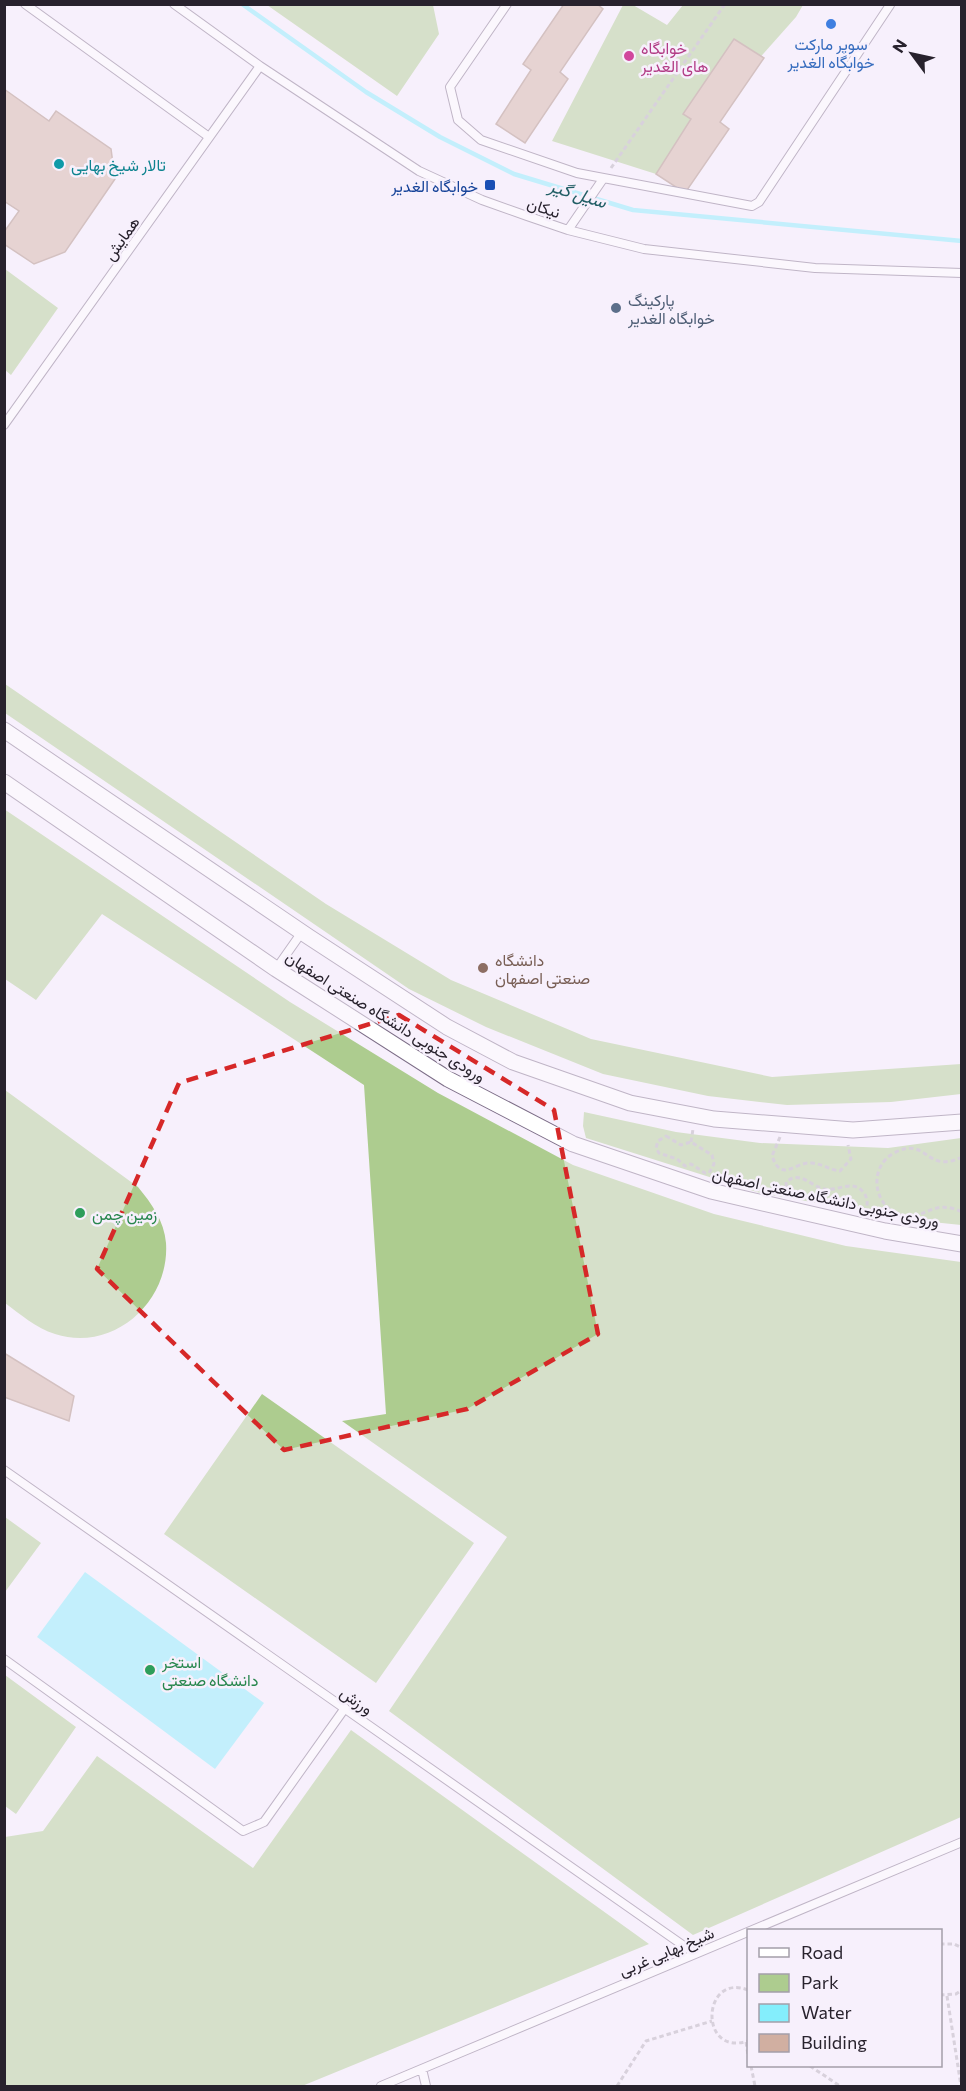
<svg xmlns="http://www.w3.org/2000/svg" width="966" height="2091" font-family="Commissioner,Vazirmatn,sans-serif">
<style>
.green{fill:#adcc8f}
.water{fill:#84eefc}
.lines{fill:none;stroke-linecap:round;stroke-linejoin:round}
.stream{stroke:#84eefc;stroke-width:4.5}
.building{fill:#d1afa1;stroke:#a8887a;stroke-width:1.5}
.lane-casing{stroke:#7c6d87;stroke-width:10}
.street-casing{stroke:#7c6d87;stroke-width:17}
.path{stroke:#b2abb7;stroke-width:3;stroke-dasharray:4.5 3;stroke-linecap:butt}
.lane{stroke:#fff;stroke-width:8}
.street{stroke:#fff;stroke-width:15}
.marked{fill:none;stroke:#d62828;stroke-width:4.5;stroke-dasharray:12 8;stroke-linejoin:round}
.shop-dot{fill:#3f7fe0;stroke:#f7f0fc;stroke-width:2}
.hotel-dot{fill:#d1479c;stroke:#f7f0fc;stroke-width:2}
.culture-dot{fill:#0f9aa8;stroke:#f7f0fc;stroke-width:2}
.transit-dot{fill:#1a4fb4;stroke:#f7f0fc;stroke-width:2}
.service-dot{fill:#5c6f8a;stroke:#f7f0fc;stroke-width:2}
.education-dot{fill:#8d6e63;stroke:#f7f0fc;stroke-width:2}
.leisure-dot{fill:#2e9e5b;stroke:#f7f0fc;stroke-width:2}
.labels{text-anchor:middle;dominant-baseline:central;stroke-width:5;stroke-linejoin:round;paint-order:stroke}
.shop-label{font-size:16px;fill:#366cbe;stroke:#f7f0fc}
.hotel-label{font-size:16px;fill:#b23c85;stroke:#f7f0fc;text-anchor:start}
.culture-label{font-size:16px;fill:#0d838f;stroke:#f7f0fc;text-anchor:start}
.transit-label{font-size:16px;fill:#164399;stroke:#f7f0fc;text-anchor:end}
.street-label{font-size:16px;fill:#28222d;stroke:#f7f0fc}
.service-label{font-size:16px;fill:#4e5e75;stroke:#f7f0fc;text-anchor:start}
.education-label{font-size:16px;fill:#785e54;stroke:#f7f0fc;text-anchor:start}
.leisure-label{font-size:16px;fill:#27864d;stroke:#f7f0fc;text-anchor:start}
.water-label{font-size:18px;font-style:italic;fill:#215e65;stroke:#f7f0fc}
</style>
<rect width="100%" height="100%" fill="#f7f0fc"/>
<path class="green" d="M267,5H433L439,34L397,96Z
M623,5H633L667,25L683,5H803L796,17L656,174L552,141Z
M5,269L58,308L11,375L5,370Z
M5,684L326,904L451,980L591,1039L772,1077L961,1064V1094L891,1102L787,1105L708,1096L603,1074L486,1027L409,989L5,713Z
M4,809L290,1002L438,1093L573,1165L714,1214L846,1246L961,1262V1817L693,1935L389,1711L507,1537L342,1421L386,1414L364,1085L102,914L36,1000L5,979Z
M5,1090L138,1187C152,1204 164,1221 166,1243C170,1302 113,1353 55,1334C36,1328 20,1314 5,1303Z
M584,1112L676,1132L760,1143L888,1148L961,1138V1225L913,1220L760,1193L586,1138L583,1126Z
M262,1394L474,1543L376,1683L164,1534Z
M5,1517L41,1543L5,1592Z
M5,1675L76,1727L16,1814L5,1806Z
M351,1730L649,1944L302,2086H5V1837L43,1831L97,1756L253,1868Z"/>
<path class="water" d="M85,1572L264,1703L215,1769L37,1637Z"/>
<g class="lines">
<path class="stream" d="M242,4L366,92L440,137L514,174L633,210L962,241"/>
</g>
<path class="building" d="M564,4H597L603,9L560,72L568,79L525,143L496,124L531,70L523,64Z
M734,39L764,58L720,122L729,129L685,193L656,174L691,119L683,114Z
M4,89L49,121L56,111L111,149L115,179L65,252L34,264L4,244V232L19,211L4,201Z
M4,1353L74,1396L69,1421L4,1397Z"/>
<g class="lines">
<g class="lane-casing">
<path id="lane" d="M25,4L209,137
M174,4L260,66L419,171L482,200L527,216L568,230L644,249L815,268L962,273
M507,4L450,87L458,120L481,140L577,173L752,206L759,202L890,5
M568,230L603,179
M4,425L260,66
M276,969L302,932
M4,1470L694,1953
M4,1659L243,1831L264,1822L345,1708
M422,2069L426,2086
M381,2086L962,1842"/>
</g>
<g class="street-casing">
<path id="street" d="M4,730L309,937L447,1027L513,1062L630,1103L714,1119L853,1130L962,1122
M4,782L276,969L448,1079L573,1144L711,1191L885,1231L962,1244"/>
</g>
<path class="path" d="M611,168L725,4
M666,1136L681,1145L691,1142L712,1155L714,1164L709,1173H705L691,1164L685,1166L677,1159L659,1153L656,1148L658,1141Z
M780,1137L772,1156C782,1184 795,1161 812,1163C822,1164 831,1170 840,1171L851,1159L848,1145
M691,1142L693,1129
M962,1157C925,1175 928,1135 894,1153C868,1167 873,1206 900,1215C924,1223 931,1197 962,1212
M787,1194L786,1182C801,1170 810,1186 824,1189C838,1192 853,1178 864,1193C868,1199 868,1205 865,1211
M940,1944H954L962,1948
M748,1990C702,1972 698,2057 748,2041
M940,1995L956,1994L962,1990
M947,1996L961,2086
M746,2042L748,2055
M751,2066L755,2086
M810,2066L840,2086
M617,2086L646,2041L712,2021"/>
<use href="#lane" class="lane"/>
<use href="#street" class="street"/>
</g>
<path d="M0 0H966V2091H0ZM399,1015L554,1110L598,1334L467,1409L284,1450L97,1269L179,1083Z" fill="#f7f0fc" fill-opacity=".55" fill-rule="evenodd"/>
<path class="marked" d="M399,1015L554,1110L598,1334L467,1409L284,1450L97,1269L179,1083Z"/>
<circle class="shop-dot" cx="831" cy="24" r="6"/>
<circle class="hotel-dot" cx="629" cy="56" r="6"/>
<circle class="culture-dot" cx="59" cy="164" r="6"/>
<rect class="transit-dot" x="484" y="179" width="12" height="12" rx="3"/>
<circle class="service-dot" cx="616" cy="308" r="6"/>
<circle class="education-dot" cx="483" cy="968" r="6"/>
<g class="leisure-dot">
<circle cx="80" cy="1213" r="6"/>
<circle cx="150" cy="1670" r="6"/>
</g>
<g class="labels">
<g class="shop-label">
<text x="831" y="43">سوپر مارکت<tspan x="831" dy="18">خوابگاه الغدیر</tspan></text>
</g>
<g class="hotel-label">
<text x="641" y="47">خوابگاه<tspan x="641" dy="18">های الغدیر</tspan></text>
</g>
<g class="culture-label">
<text x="71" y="164">تالار شیخ بهایی</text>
</g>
<g class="transit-label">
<text x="478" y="185">خوابگاه الغدیر</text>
</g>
<g class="street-label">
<text transform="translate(544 207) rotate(19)">نیکان</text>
<text transform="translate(121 238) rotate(-55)">همایش</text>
<text transform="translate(386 1016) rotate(32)">ورودی جنوبی دانشگاه صنعتی اصفهان</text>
<text transform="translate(826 1197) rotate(12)">ورودی جنوبی دانشگاه صنعتی اصفهان</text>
<text transform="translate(357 1700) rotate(35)">ورزش</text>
<text transform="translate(666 1951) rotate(-23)">شیخ بهایی غربی</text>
</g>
<g class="service-label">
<text x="628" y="299">پارکینگ<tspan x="628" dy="18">خوابگاه الغدیر</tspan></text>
</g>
<g class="education-label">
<text x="495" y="959">دانشگاه<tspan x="495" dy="18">صنعتی اصفهان</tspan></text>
</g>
<g class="leisure-label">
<text x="92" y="1213">زمین چمن</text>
<text x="162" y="1661">استخر<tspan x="162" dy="18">دانشگاه صنعتی</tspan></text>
</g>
<g class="water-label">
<text transform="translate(578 193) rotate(17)">سیل گیر</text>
</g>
</g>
<rect width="966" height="2091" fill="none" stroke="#28222d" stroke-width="12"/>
<rect x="747" y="1929" width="195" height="138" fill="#f7f0fc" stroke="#a49ea9" stroke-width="1.5"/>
<rect x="759" y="1948" width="30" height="9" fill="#ffffff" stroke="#a49ea9" stroke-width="1.5"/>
<text x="801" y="1959" font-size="18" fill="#28222d">Road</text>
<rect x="759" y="1974" width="30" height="18" fill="#adcc8f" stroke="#a49ea9" stroke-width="1.5"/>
<text x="801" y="1989" font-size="18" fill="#28222d">Park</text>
<rect x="759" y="2004" width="30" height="18" fill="#84eefc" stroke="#a49ea9" stroke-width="1.5"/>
<text x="801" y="2019" font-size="18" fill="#28222d">Water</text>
<rect x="759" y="2034" width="30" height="18" fill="#d1afa1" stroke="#a49ea9" stroke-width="1.5"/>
<text x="801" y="2049" font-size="18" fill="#28222d">Building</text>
<g transform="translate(912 54) rotate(303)" stroke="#f7f0fc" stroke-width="4.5" paint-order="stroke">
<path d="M0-4.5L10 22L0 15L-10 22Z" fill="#28222d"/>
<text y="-9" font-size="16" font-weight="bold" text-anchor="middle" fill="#28222d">N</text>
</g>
</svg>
